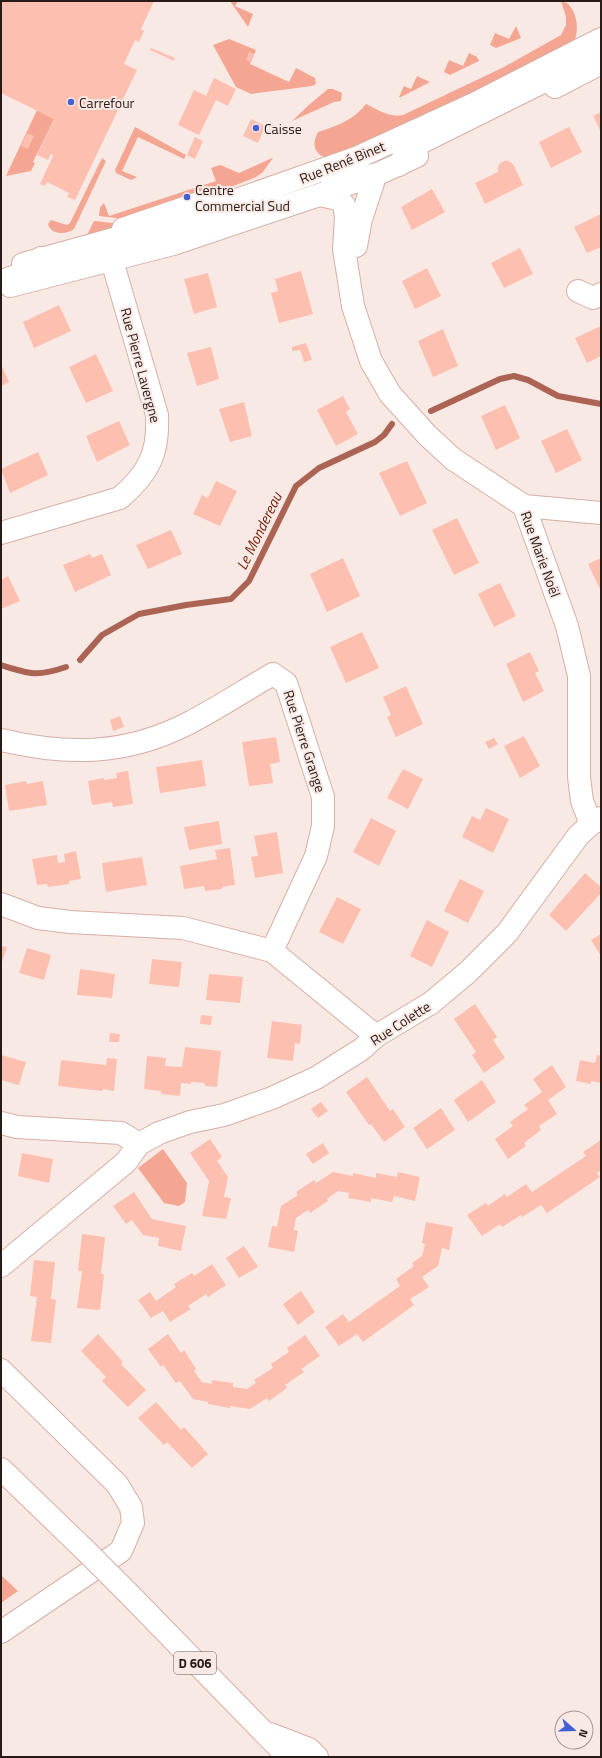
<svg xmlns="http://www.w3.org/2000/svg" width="602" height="1758" font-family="'Titillium Web',sans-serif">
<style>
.green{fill:#f4a693}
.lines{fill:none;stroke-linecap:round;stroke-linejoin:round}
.stream{stroke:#ab6453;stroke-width:6}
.building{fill:#fdbfb0}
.minor-casing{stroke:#d6afa5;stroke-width:24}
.major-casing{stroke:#d6afa5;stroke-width:24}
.minor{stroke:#fff;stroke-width:22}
.major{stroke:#fff;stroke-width:22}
.major-bridge-casing{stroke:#d6afa5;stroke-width:24;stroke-linecap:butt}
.major-bridge{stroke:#fff;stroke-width:22}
.poi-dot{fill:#4260d3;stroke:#f9e9e5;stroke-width:1.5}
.labels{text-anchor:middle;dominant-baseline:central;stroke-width:4;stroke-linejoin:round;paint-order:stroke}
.shield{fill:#f9e9e5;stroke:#675855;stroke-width:1}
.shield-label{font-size:13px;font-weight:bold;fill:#281a17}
.poi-label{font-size:14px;fill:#281a17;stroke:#f9e9e5;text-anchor:start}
.street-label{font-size:14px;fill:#281a17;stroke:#f9e9e5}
.water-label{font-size:15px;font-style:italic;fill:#731e0a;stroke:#f9e9e5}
</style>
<rect width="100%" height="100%" fill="#f9e9e5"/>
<path class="green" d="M230,1H238L235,6L253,14L248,27Z
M561,1L567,3C578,13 579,30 574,43L360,152C347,155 324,165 316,150C313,144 315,138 318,132C337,126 354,120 366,104C379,110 389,118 403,115L502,68L561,35L566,25V17Z
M516,26L521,38L496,48L490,45L495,33L509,39Z
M229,39L256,50L250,64L289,82L296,68L315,78L316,84L312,86L251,94L236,87L213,45Z
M469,53L477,57L479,61L450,75L444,72L449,60L463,66Z
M417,76L430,82L401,97H399L404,86L411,89Z
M328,89H333L342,93L341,101L334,102L292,121L310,104Z
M37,110L54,119L33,162L35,163L31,171L6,176Z
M135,127L186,155L184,159L138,137L122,171L137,177L131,180L116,173L115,170Z
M102,158L106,161L74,229C66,235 51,235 48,224L51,220L67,225L70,223Z
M272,158H273L263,172L256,177L201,199L124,219L99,216L100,207L104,203L109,216L216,181L211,168L220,165L239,173Z
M94,221L123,224L86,237Z
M163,1149L187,1183L185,1202L179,1206L164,1203L138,1168Z
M1,1575L18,1591L1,1603Z"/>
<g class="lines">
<path class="stream" d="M431,411L500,379L514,376L528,380L558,396L601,404
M80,660L102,635L139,614L186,605L231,599L249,581L296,486L319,468L375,442L384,435L392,424
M1,665C29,674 37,677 66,667"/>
</g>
<path class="building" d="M1,1H154L141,29L144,31L139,42L135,40L124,64L137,70L75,200L67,197L69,193L47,182L45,186L40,184L53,156L51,154L48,160L37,155L54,119L1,93Z
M151,48L175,58L174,61L150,50Z
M249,52L254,54L250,62L246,60Z
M214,78L236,89L228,106L216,100L199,135L178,125L194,90L206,96Z
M601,112V132L593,116Z
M251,119L265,126L258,143L243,136Z
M569,127L582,152L551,168L539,142Z
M27,133L34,136L28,149L21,146Z
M195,137L203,141L195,159L187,155Z
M507,160L513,164L523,185L485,204L475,183L498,172V167L500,163Z
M432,189L445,212L412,230L401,207Z
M601,214V247L587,253L574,227Z
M520,248L533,274L504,288L491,263Z
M427,268L441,296L415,309L402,281Z
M301,271L313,314L279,323L271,293L278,291L275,279Z
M208,273L217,307L194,314L184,279Z
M59,305L71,331L34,348L23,322Z
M601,326V356L587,363L575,338Z
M443,329L458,366L433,377L418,341Z
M306,343L312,360L304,362L300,350L292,351V347Z
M211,347L219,379L197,386L187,353Z
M96,354L113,391L86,403L69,367Z
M1,364L9,382L1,386Z
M343,396L350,409L346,412L358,434L336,446L317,410Z
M244,402L252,436L230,442L219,409Z
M505,405L520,438L496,450L481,416Z
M119,421L130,445L97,462L86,436Z
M567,429L582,460L556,473L541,441Z
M38,452L48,475L10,493L1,469Z
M407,461L427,503L400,516L379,473Z
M216,481L237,491L220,526L193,514L202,495L208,498Z
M457,518L479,563L454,575L432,530Z
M171,530L182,554L148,569L136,545Z
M90,554L92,558L102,554L111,575L75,592L63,565Z
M343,558L360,596L327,612L310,574Z
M601,558V591L588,564Z
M8,576L20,601L1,609V580Z
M500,583L516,616L494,627L478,594Z
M362,632L379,668L346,683L330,647Z
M530,652L539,671L535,673L544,691L523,702L506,664Z
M406,686L423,724L396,737L387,717L391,715L383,697Z
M120,716L124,727L113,731L110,720Z
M524,736L540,766L520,778L504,746Z
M276,737L280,762L270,764L273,783L249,786L242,742Z
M494,738L498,744L489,749L485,742Z
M202,760L206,786L160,793L156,767Z
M403,769L423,779L408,809L387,798Z
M128,771L133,804L113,807L112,802L92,805L88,781L104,778V780L117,778L116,773Z
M26,781L27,784L43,781L47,805L9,811L5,785Z
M486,808L509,819L493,853L462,837L472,816L480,820Z
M371,818L396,831L379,866L353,852Z
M219,821L222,844L189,850L184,827Z
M277,832L283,873L255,878L251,857L258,856L254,836Z
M230,848L235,885L222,887V889L205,891L204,886L184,889L180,866L217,859L215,850Z
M76,851L81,879L69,881V884L48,887L47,884L37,885L32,859L57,855L58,863L65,862L64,854Z
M142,857L147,885L106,892L102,863Z
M585,873L601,887V893L566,931L549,915Z
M460,879L484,891L468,923L444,911Z
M337,897L361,909L343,944L319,932Z
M427,920L449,932L432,967L410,956Z
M601,934V956L591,940Z
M1,946L7,947L1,965Z
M27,948L51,955L44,980L19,973Z
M152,959L182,962L179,987L149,984Z
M80,969L115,974L112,998L77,995Z
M209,974L243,977L240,1003L206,1000Z
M475,1004L497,1037L493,1040L505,1058L484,1073L472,1055L476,1052L454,1019Z
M201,1015L212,1016L211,1025L200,1024Z
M272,1021L302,1025L300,1044L295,1043L293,1061L267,1058Z
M110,1033L120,1034L119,1042H109Z
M185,1047L221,1051L217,1087L205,1086V1083L191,1082V1084L181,1083L180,1096L161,1094V1091L144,1089L147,1056L166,1058L165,1066L182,1067Z
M1,1055L26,1062L19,1085L1,1080Z
M597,1055L601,1056V1083L591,1081V1084L576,1081L580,1060L595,1063Z
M107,1058L117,1059L114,1091L103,1089L102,1091L58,1086L61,1060L106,1065Z
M552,1065L566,1087L548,1100L557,1114L539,1126L541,1130L524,1143L526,1146L508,1159L495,1139L513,1126L510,1122L528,1109L524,1105L542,1092L533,1079Z
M367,1077L390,1111L393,1109L405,1127L384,1142L371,1124L369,1125L346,1092Z
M482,1080L496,1102L468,1122L454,1100Z
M321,1102L328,1111L318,1118L311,1109Z
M441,1108L455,1130L427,1149L413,1128Z
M210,1139L222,1157L217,1161L228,1177L224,1197L231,1198L226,1219L202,1216L209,1181L190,1153Z
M601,1140V1170L597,1173L600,1177L547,1213L541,1205L522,1217L521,1215L502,1227L500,1224L482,1236L467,1215L486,1203L488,1206L505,1194L507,1197L526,1184L532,1192L586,1156L583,1152Z
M323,1143L329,1153L313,1164L306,1154Z
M22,1153L53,1159L49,1183L18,1176Z
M333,1172L353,1176V1173L376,1178V1173L397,1177L398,1172L420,1177L415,1201L394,1196L392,1202L371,1198V1202L348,1198L349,1193L338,1191L327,1199L328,1201L310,1213L308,1210L296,1218L294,1230L298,1231L294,1252L268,1247L272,1226L277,1227L281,1206L298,1195L296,1192L314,1180L316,1183Z
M134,1192L152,1219L186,1226L181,1251L158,1246L159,1238L143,1235L132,1220L126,1224L113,1206Z
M426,1222L453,1227L449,1250L442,1248L438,1266L422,1277L429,1287L410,1299L414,1305L363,1342L357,1334L339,1346L325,1327L343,1314L349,1322L400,1286L396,1279L414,1266L412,1263L422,1256L425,1244L422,1243Z
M82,1234L105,1237L101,1274H104L100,1310L77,1308L82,1271H78Z
M244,1246L258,1267L239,1278L226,1258Z
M34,1260L55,1262L51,1299L56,1300L51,1343L31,1341L37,1297L30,1296Z
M212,1264L226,1285L208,1297L206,1294L188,1306L191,1309L170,1322L163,1311L151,1318L138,1300L150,1292L156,1301L176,1287L174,1284L192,1273L194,1276Z
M301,1291L315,1312L298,1325L283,1304Z
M98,1334L123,1362L121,1364L146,1390L128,1407L102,1381L106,1377L81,1351Z
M168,1334L181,1353L184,1350L196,1369L194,1371L202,1382L212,1384V1380L233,1383V1387L247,1389L256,1383L254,1380L273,1368L271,1364L289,1352L287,1348L305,1335L320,1356L301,1369L304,1372L285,1385L287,1388L269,1401L267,1398L250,1409L230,1406V1408L208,1404V1402L193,1399L180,1381L176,1383L163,1365L161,1367L148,1349Z
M156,1402L181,1430L184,1427L208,1454L192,1468L167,1442L164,1445L138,1418Z"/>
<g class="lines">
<g class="minor-casing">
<path id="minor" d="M555,87L601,63
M319,195L338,199L344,205L346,217L344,249L353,306L371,361L390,394L427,435L453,459L524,506L567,626L579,676V777L582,801L591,824
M188,217L356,158L474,104L601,39
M123,229L202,202
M356,246L361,219L373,183L372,176
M23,264L142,231
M10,286L173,244L319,195L382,172L417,156
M578,291L593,298L601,294
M524,506L601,513
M1,533L120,498C149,473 159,453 157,415L108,247
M1,740C69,756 127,755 189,723C218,708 245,690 273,674L286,683L323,797V826L316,856L272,951
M1,904L38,918L70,922L183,928L272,951L376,1036
M1,1123L17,1127L121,1133L139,1144
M1,1266L126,1162L139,1144L159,1133L190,1122L224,1115L272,1098L316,1078L362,1049L376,1036L431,1003L468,972L507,933L578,836L591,824L601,818
M1,1370L117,1484L131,1507L133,1523L121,1551L1,1632"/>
</g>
<g class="major-casing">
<path id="major" d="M399,165L406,153L412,147L573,67L582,49
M324,171L339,177L352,173L372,176
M113,260L122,246L181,228L207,211
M1,281L29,272L41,258
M1,1469L87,1552
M129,1594L288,1757
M270,1734L309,1749L317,1757"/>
</g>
<use href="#minor" class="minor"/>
<use href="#major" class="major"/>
<g class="major-bridge-casing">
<path id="major-bridge" d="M87,1552L129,1594"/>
</g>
<use href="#major-bridge" class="major-bridge"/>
</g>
<g class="poi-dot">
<circle cx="71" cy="102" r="4"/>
<circle cx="256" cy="128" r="4"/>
<circle cx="187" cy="197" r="4"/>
</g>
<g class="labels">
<rect class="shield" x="174" y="1652" width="42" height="22" rx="3"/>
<g class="shield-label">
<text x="195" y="1663">D 606</text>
</g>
<g class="poi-label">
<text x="79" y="102">Carrefour</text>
<text x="264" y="128">Caisse</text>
<text x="195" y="189">Centre<tspan x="195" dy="16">Commercial Sud</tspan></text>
</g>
<g class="street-label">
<text transform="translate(342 162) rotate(-22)">Rue René Binet</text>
<text transform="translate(141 365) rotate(75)">Rue Pierre Lavergne</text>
<text transform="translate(541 554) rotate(70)">Rue Marie Noël</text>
<text transform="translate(305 741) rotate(72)">Rue Pierre Grange</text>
<text transform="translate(400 1023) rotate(-33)">Rue Colette</text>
</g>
<g class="water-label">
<text transform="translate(259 531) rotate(-64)">Le Mondereau</text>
</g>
</g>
<rect width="602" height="1758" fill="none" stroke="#281a17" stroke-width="4"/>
<g transform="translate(574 1730) rotate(110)"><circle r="19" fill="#f9e9e5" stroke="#a59693"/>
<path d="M0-3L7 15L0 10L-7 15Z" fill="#4260d3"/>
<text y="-6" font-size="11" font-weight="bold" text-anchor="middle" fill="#281a17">N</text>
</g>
</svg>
